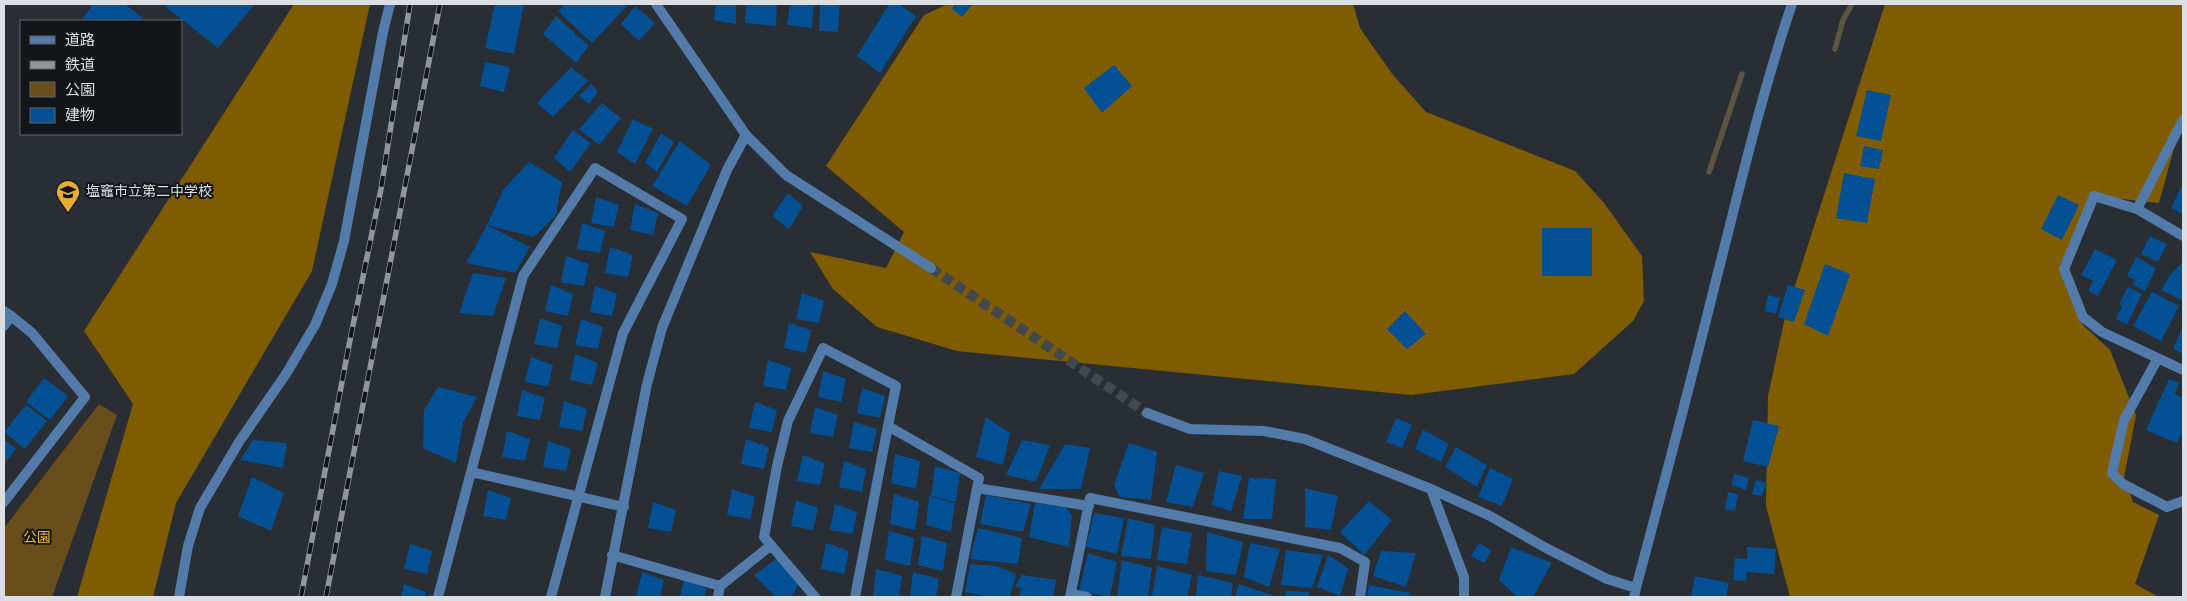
<svg xmlns="http://www.w3.org/2000/svg" width="2187" height="601" font-family="'Alegreya Sans','Noto Sans JP',sans-serif">
<style>
.green{fill:#674e1a}
.forest{fill:#805c00}
.lines{fill:none;stroke-linecap:round;stroke-linejoin:round}
.stream{stroke:#5e5444;stroke-width:5.5}
.building{fill:#035194}
.minor-tunnel{stroke:#43484e;stroke-width:10;stroke-dasharray:10 5;stroke-linecap:butt}
.minor{stroke:#527ba9;stroke-width:10}
.tertiary{stroke:#527ba9;stroke-width:10}
.rail-casing{stroke:#91969b;stroke-width:5.5}
.rail{stroke:#131619;stroke-width:4;stroke-dasharray:11;stroke-linecap:butt}
.labels{text-anchor:middle;dominant-baseline:central;stroke-width:4;stroke-linejoin:round;paint-order:stroke}
.poi-label{font-size:14px;fill:#dbdee3;stroke:#131619;text-anchor:start}
.park-label{font-size:14px;fill:#f7b82a;stroke:#131619}
</style>
<rect width="100%" height="100%" fill="#282e34"/>
<path class="green" d="M99,404L117,415L52,597H4V528Z"/>
<path class="forest" d="M294,4H370L312,271L176,503L153,597H77L133,404L84,331Z
M948,4H1353L1360,28L1393,75L1426,112L1575,171L1604,203L1642,256L1644,301L1633,321L1574,374L1411,395L957,351L877,327L833,289L810,252L886,268L904,232L826,166L924,15Z
M1885,4H2183V115L2159,203L2095,196L2060,271L2083,325L2110,350L2136,415L2124,478L2133,502L2159,515L2135,584L2159,597H1790L1766,506L1768,396L1785,317Z"/>
<g class="lines">
<path class="stream" d="M1835,49L1843,20L1852,4
M1709,172L1742,74"/>
</g>
<path class="building" d="M93,4H125L143,18L141,21H81Z
M162,4H255L218,48Z
M495,4H524L514,54L485,48Z
M565,4H629L592,43L558,11Z
M716,4H736V24L714,20Z
M746,4H777L776,26L745,23Z
M790,4H814L812,28L787,25Z
M820,4H840L838,32L819,31Z
M889,4H899L916,16L880,73L857,56Z
M955,4H973L962,17L952,9Z
M635,6L655,23L639,41L621,24Z
M556,16L589,46L576,63L543,34Z
M485,62L510,67L504,92L480,86Z
M1114,65L1132,86L1102,113L1084,88Z
M571,67L588,81L553,117L537,103Z
M591,84L598,92L589,104L579,96Z
M1867,90L1891,95L1881,141L1856,136Z
M602,103L621,118L599,145L579,129Z
M633,119L653,129L635,164L617,152Z
M573,130L591,143L570,172L554,158Z
M661,133L674,142L657,172L645,163Z
M680,141L711,165L687,206L652,186Z
M1864,146L1883,150L1879,169L1860,166Z
M529,162L562,182L556,215L534,237L487,225L530,247L515,273L466,263L487,225L503,190Z
M1844,173L1875,179L1867,223L1836,218Z
M2183,183V214L2171,208Z
M788,193L803,206L789,229L772,216Z
M2058,195L2079,205L2062,240L2041,229Z
M596,197L619,205L614,227L591,223Z
M635,204L658,213L653,235L630,230Z
M582,223L605,231L600,253L577,249Z
M1542,228H1592V276H1542Z
M2150,236L2167,244L2158,262L2141,254Z
M610,247L633,255L628,277L605,273Z
M2095,249L2117,260L2098,296L2088,291L2093,281L2081,275Z
M566,256L589,264L584,286L561,282Z
M2136,257L2156,268L2145,291L2133,285L2135,280L2127,276Z
M2183,262V301L2161,290L2170,275Z
M1825,264L1850,274L1828,336L1804,324Z
M473,273L506,278L493,316L459,313Z
M551,285L573,294L568,316L545,311Z
M1788,285L1805,290L1794,322L1778,317Z
M595,286L617,294L612,316L590,312Z
M2128,287L2142,294L2127,325L2116,319L2122,306L2119,305Z
M2152,292L2179,306L2161,341L2133,326Z
M802,293L824,301L819,323L796,319Z
M1768,295L1780,298L1776,314L1765,311Z
M1405,311L1426,334L1407,349L1387,329Z
M540,318L562,326L557,348L534,344Z
M581,319L603,327L598,349L575,345Z
M789,323L811,330L806,353L784,348Z
M2183,326V354L2173,349Z
M575,354L598,363L592,385L570,380Z
M531,357L553,365L548,387L525,382Z
M768,360L791,368L786,390L763,386Z
M823,371L846,379L841,402L818,397Z
M44,378L68,396L50,420L26,402Z
M2169,379L2179,383L2175,394L2183,398V430L2177,443L2146,430Z
M438,387L477,397L463,423L456,463L423,448L424,410Z
M862,388L885,396L880,418L857,413Z
M522,390L545,398L540,420L517,416Z
M564,401L587,409L582,431L559,427Z
M755,402L777,410L772,432L749,428Z
M26,405L47,421L25,449L4,432Z
M815,407L838,415L833,437L810,433Z
M986,417L1010,433L1003,465L976,457Z
M1396,418L1412,425L1402,448L1386,442Z
M1753,420L1779,426L1768,467L1743,461Z
M854,422L877,429L872,452L849,448Z
M1423,430L1449,444L1441,462L1415,449Z
M507,431L530,439L525,461L502,457Z
M4,439L16,449L4,464Z
M746,439L769,447L764,469L741,464Z
M253,440L287,443L283,468L240,460Z
M1022,440L1050,445L1036,482L1006,475Z
M548,441L571,449L566,471L543,467Z
M1129,443L1157,452L1151,500L1120,497L1114,485Z
M1065,444L1090,448L1081,489H1039Z
M1456,447L1487,465L1477,487L1445,467Z
M895,454L920,461L916,489L891,483Z
M803,455L825,463L820,485L797,481Z
M844,461L866,469L862,492L839,487Z
M1176,465L1204,473L1193,507L1166,502Z
M935,466L960,473L956,502L931,496Z
M1490,468L1513,479L1502,506L1478,497Z
M1219,471L1242,476L1231,511L1212,505Z
M1734,474L1749,478L1746,490L1731,485Z
M252,477L284,493L271,531L238,516Z
M1249,478L1276,479L1272,519H1243Z
M1756,480L1766,483L1762,496L1752,494Z
M1305,488L1338,496L1331,530L1305,527Z
M732,489L755,497L750,519L727,515Z
M488,490L511,498L506,520L483,516Z
M1728,492L1738,494L1735,511L1725,509Z
M894,494L919,502L915,530L890,524Z
M986,495L1031,504L1023,532L980,524Z
M929,496L955,503L951,532L926,525Z
M796,500L818,508L813,530L791,526Z
M1369,501L1392,520L1364,555L1340,532Z
M653,502L676,510L671,532L648,528Z
M1035,503L1065,507L1072,515L1069,547L1029,537Z
M835,504L857,512L853,534L830,530Z
M1094,513L1124,518L1117,554L1086,547Z
M1128,518L1155,525L1151,559L1121,556Z
M1162,527L1192,533L1187,564L1157,560Z
M978,528L1022,538L1018,564L970,559Z
M889,531L914,538L910,566L885,560Z
M1207,532L1243,542L1236,575L1206,571Z
M922,536L947,543L943,571L918,565Z
M826,543L849,551L844,574L821,569Z
M1250,543L1280,549L1269,587L1244,577Z
M1479,543L1492,551L1484,563L1471,556Z
M410,544L432,551L427,574L404,569Z
M1511,547L1552,563L1533,597H1517L1499,580Z
M1747,547L1776,549L1774,574L1747,572L1746,581L1733,580L1735,558L1747,559Z
M1286,550L1323,555L1312,588L1281,585Z
M1381,551L1416,553L1406,587L1373,576Z
M1088,553L1117,562L1110,597L1079,591Z
M1328,555L1348,568L1340,596L1317,587Z
M779,557L801,581L791,597H776L754,575Z
M1122,560L1152,568L1148,597H1117Z
M970,564L997,566L1016,574L1010,597H990L965,592Z
M1157,566L1192,575L1187,597H1152Z
M876,569L902,576L899,597H873Z
M642,572L664,580L660,597H636Z
M913,572L939,579L936,597H910Z
M1021,575L1056,580L1053,597H1019L1021,588L1015,587Z
M1198,575L1233,583L1231,597H1196Z
M1695,576L1729,583L1726,597H1691Z
M684,580L707,588L704,597H680Z
M404,584L426,592L425,597H401Z
M1239,584L1272,595L1271,597H1235Z
M1369,585L1410,593L1408,597H1367Z
M1286,591L1309,592L1308,597H1285Z"/>
<g class="lines">
<path class="minor-tunnel" d="M931,268L1147,413"/>
<path class="minor" d="M746,135L786,175L931,268
M2137,209L2183,120
M2183,236L2137,209L2094,196L2064,269L2083,317L2102,332L2183,370
M2157,360L2124,420L2112,473L2123,484L2167,507L2183,501
M1147,413L1190,429L1264,431L1305,439L1431,489L1490,516L1546,548L1607,579L1636,588L1634,597
M977,488L1089,506
M1431,489L1464,577V597
M4,502L85,397L32,333L11,316
M612,555L720,586
M1071,594L1087,597
M179,597L188,546L200,508L239,442L286,374L315,325L332,284L344,241L383,32L390,4
M438,597L471,472
M551,597L623,333L682,219L595,168L523,276L471,472L624,507
M605,597L647,384L662,328L727,170L746,135L656,4
M718,597L720,586L770,546
M815,597L764,537L777,466L788,421L823,348L896,386L888,426
M855,597L888,426L979,478L956,597
M1070,597L1090,498L1340,548L1365,562L1360,597"/>
<path class="tertiary" d="M4,311L11,316L4,326
M1636,588C1663,487 1690,386 1715,284C1739,191 1761,95 1792,4"/>
<g class="rail-casing">
<path id="rail" d="M301,597L350,340L381,189L410,4
M326,597L440,4"/>
</g>
<use href="#rail" class="rail"/>
</g>
<defs>
<g id="school-pin" transform="scale(1.25)"><path d="M0 17L-7.5 6A9.5 9.5 0 1 1 7.5 6Z" fill="#e5ad36" stroke="#131619"/><path d="M0-5L7-2L0 1L-7-2ZM-4 1L0 2.5L4 1V4Q0 6-4 4Z" fill="#111"/></g>
</defs>
<g fill-rule="evenodd">
<use href="#school-pin" x="68" y="192"/>
</g>
<g class="labels">
<g class="poi-label">
<text x="86" y="192">塩竈市立第二中学校</text>
</g>
<g class="park-label">
<text x="37" y="538">公園</text>
</g>
</g>
<rect width="2187" height="601" fill="none" stroke="#dbdee3" stroke-width="10"/>
<rect x="20" y="20" width="162" height="115" fill="#131619" stroke="#63666a"/>
<rect x="30" y="36" width="25" height="8" fill="#527ba9" stroke="#63666a"/>
<text x="65" y="45" font-size="15" fill="#dbdee3">道路</text>
<rect x="30" y="61" width="25" height="8" fill="#91969b" stroke="#63666a"/>
<text x="65" y="70" font-size="15" fill="#dbdee3">鉄道</text>
<rect x="30" y="82" width="25" height="15" fill="#674e1a" stroke="#63666a"/>
<text x="65" y="95" font-size="15" fill="#dbdee3">公園</text>
<rect x="30" y="108" width="25" height="15" fill="#035194" stroke="#63666a"/>
<text x="65" y="120" font-size="15" fill="#dbdee3">建物</text>
</svg>
